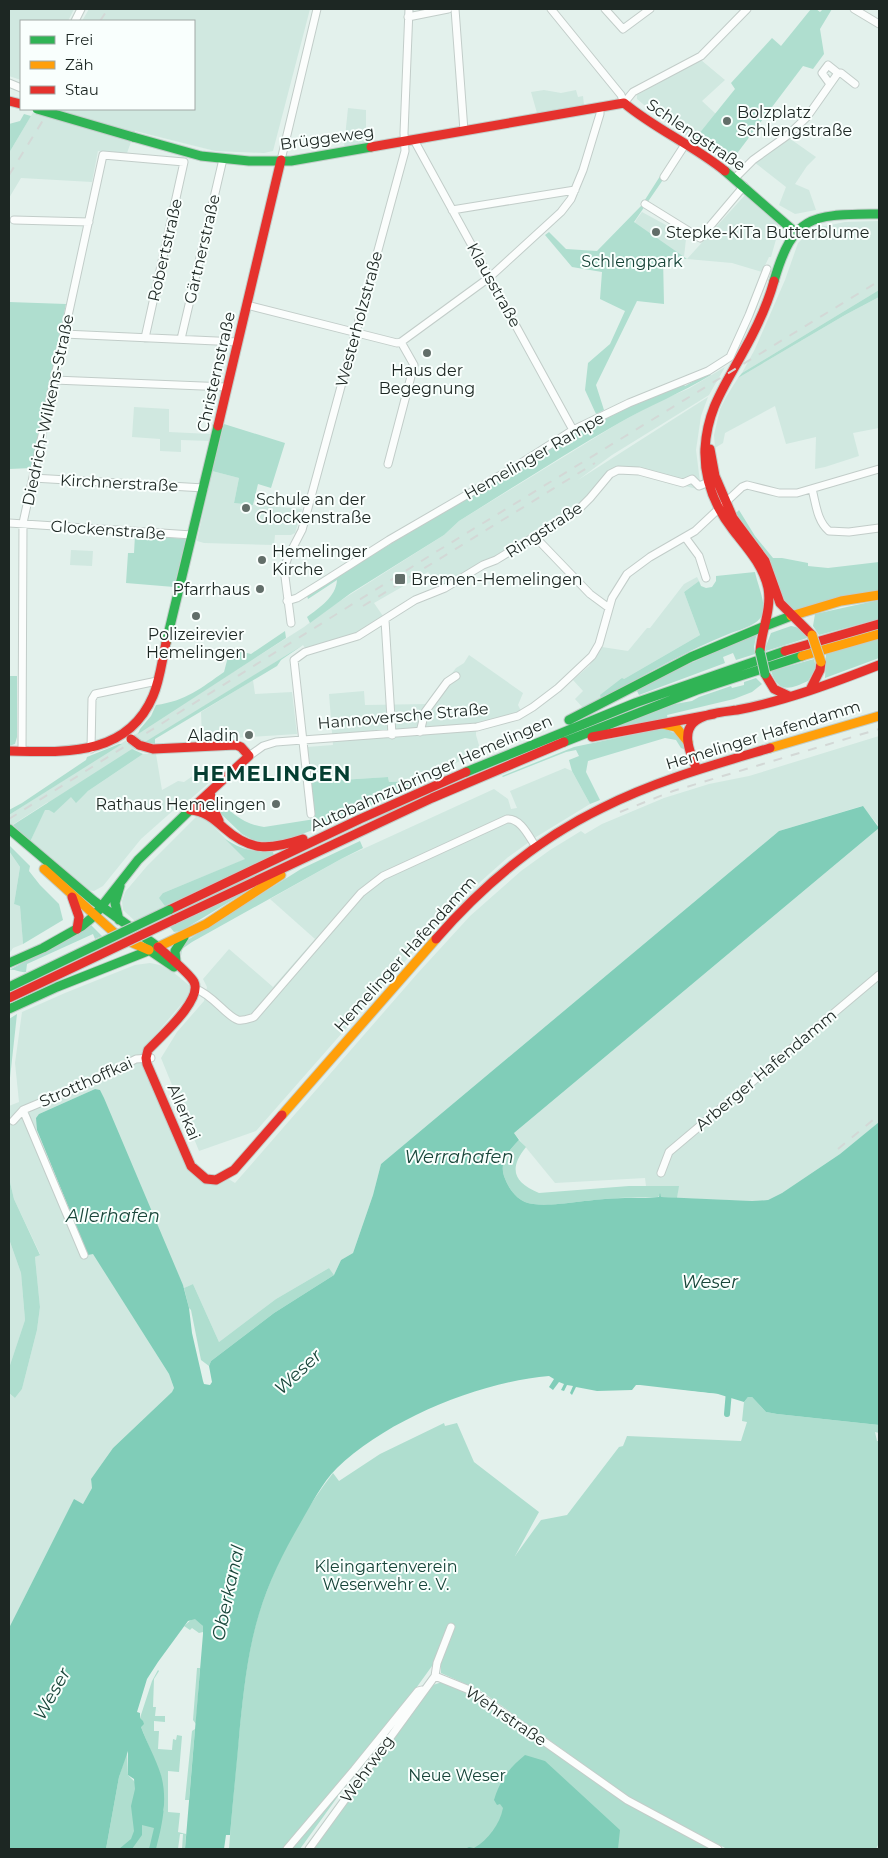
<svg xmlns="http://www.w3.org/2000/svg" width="888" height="1858" font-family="Montserrat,sans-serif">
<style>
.built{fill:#d0e8e0}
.green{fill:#afdecf}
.water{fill:#80cdb8}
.pier{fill:#e3f1ec}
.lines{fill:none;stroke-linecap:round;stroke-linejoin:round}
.canal{stroke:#80cdb8;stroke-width:6}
.street-casing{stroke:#c2cdc9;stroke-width:9}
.fast-casing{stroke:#c2cdc9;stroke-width:11}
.slow-casing{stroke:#c2cdc9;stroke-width:11}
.jam-casing{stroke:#c2cdc9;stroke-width:11}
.street{stroke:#fbfdfc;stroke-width:7}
.fast{stroke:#30b455;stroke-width:9}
.slow{stroke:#ff9f0a;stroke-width:9}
.jam{stroke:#e5322d;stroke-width:9}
.rail{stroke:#d3d8d6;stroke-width:2;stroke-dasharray:9 9;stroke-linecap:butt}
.fast-bridge-casing{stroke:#c2cdc9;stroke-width:11;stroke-linecap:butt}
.slow-bridge-casing{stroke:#c2cdc9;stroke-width:11;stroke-linecap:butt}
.jam-bridge-casing{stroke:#c2cdc9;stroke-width:11;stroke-linecap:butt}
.fast-bridge{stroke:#30b455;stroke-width:9}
.slow-bridge{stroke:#ff9f0a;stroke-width:9}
.jam-bridge{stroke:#e5322d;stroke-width:9}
.poi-dot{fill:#626e69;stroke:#f9fffd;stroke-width:2}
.labels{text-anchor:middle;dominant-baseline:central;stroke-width:4;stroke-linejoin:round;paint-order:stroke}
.poi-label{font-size:16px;fill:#1d2723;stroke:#f9fffd;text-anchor:start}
.street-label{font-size:16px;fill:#1d2723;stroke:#f9fffd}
.park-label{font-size:16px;fill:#164438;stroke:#f9fffd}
.water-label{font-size:18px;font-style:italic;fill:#19463a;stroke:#f9fffd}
.district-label{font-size:21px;font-weight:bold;letter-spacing:1px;fill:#043e31;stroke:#f9fffd}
</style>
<rect width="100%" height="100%" fill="#e3f1ec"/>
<path class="built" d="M9,9H74L68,21H21V80L9,76Z
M89,9H310L273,151L264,153L215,151L135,131L127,153L98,151L92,182L21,178L9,198V153L35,109H194V21H82Z
M701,60L725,80L702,101L716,114L694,140L661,119L637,99V95Z
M544,90L561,93L576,90L578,97L583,96L584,105L537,113L531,92Z
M348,108L366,110V127L368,143L344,147Z
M789,138L816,157L807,166L795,184L809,190L816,210L795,214L779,205L786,187L754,162Z
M745,195L778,224L779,229L771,257H769L762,272L732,263L687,259Z
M642,212L688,237L686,239L684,257L627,244L636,220Z
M879,221V290L742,373L755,349L785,280L798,243L805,236L821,227L845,222Z
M879,297V428L853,433L859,456L825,467L815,469L816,437L786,444L775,406L725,433L723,443L715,448L714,435L720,409L726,397L738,378L845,315Z
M725,367L709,395L612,455L578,480L708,397L701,416L696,450L701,490L638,474L618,473L608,479L578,508L442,588L436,585L428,572L374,603L385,619L357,636L307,651L303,645L119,759L76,802L88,791L143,754H156L162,790L178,781L184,782L197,773L209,771L213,768L219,774L187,802L177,807L141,839L103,886L94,891L87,890L30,842L48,802L9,827V815L304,627L329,608L444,535L459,521L619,423L659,401L688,389Z
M134,407L169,409V432L210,434L209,441L181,440V452L160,451V439L132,437Z
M212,471L239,478L234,503L302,509L295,533L291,535H275L274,545L204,543L197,541Z
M71,550L93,551L92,566L70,565Z
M697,577L699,581L684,592L700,635L624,679L601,699L584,709L575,699L583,691L573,680L589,666L602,647L628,651L647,628H650L684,584Z
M469,655L523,693L518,705L522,713L476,727V735L481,752L414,781L389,782L388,777L310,782L307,747L333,745L329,694L364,691L365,705L429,704L456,668L464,663Z
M253,680L255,694L292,692L297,734L202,740L201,712Z
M879,736V826L862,806L779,831L381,1164L373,1195L353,1253L341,1260L334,1275L329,1268L276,1299L219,1342L193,1284L184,1288L95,1089L39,1114L37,1130L88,1255L93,1253L169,1374L174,1388L172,1392L113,1448L91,1479L92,1488L83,1504L74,1500L9,1628V1393L15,1398L22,1389L37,1330L40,1307L35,1257L40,1254L14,1199L9,1178V1106L19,1102L15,1063L22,1012L65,993L135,965L150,963L160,965L173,972L190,986V994L151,1040L147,1056L201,1179L227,1178L235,1183L417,974L470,916L521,871L550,850L581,831L585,834L602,824L664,798L709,784L749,776Z
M565,768L572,771L590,804L536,837L507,858L461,899L443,918L256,1131L199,1151L161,1058L177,1032L204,1001L207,987L203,979L229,949L273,987L315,939L270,899L341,859L494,789L508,799L511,809L517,808L510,791Z
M198,815L208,821L246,859L163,893L165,906L135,921L123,910L122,901L125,892L147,866Z
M879,828V1122L840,1154L782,1193L768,1200L752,1201L677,1198L678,1186H646L645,1178L555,1183L514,1133Z
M9,851L20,867L14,904L20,905L23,944L13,948L9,954Z
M9,1239L21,1273L25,1320L9,1368Z"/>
<path class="green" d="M811,9H816L820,12L823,9H832L820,29L824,54L813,69L803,66L729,164L694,140L735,89L731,83L772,38L781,46Z
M24,114L31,116L9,153V124L20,121Z
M678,148L682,152L634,222L687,259L663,257L664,304L637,301L596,385L604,410L596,414L585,390L588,363L610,344L625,311L600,299L602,272L572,267L545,235L549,232L566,249L597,251L641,206Z
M879,290V297L845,315L738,378L742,373Z
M9,302L66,304L32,468L9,469Z
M709,373L711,375C681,393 649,406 619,423C565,454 512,488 459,521L444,535L351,593L310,623L307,617C319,608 336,597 337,580L308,599L307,596L338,576L574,432L627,406L683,384L685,386Z
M224,424L285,443L271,488L258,484L253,505L234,503L239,478L212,471Z
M739,510L755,536L773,558H782L808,563V566L828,568L879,562V591L792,611L783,602L770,562L734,515Z
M135,535L186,539L174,587L126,583L128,553H134Z
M755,572C757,583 766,603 763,613C759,625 742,629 731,633C686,651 644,675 601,699L600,695L622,678L624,679L700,635L684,592L699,581L701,586L706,588L712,587L716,581V576Z
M879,600V619L819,635L813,626L815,614Z
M791,626C799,627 803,631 807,638L766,651V646L771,633Z
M285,631L286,638L138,734L140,729L151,716L156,705C186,701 201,688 224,672L230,649L251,654Z
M757,632L754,647L755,654L736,660L733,653L723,657L725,663L639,695L636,689Z
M879,638V658L825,678L826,654Z
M303,645L281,660L277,666L155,739V744L145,742Z
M814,659L816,668L808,681C791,689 778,694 771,671Z
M9,676H17V737L15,744L9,746Z
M756,678L762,684L752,692L734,699L667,715L668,719L598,731L675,704L692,701L699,697L731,686L732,688L744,685V682Z
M664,728L680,736L686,750L681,748L676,740L665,738L588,761L586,772L600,800L590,804L572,771L569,760L579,756L576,750L566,752L503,777L502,776L574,747Z
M119,744H122L9,815V810L22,803L86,760L87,757Z
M132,749L143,754L88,791L76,803L71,797L54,813L49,810H45L30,842L13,825Z
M388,777L389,782L414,781L413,786L344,818L284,841L271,843L253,840L242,834L216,809L215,800L218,796C227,812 246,825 264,827L315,819L310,782Z
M225,839C242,850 252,851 273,852L274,855L165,906L159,898L163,893L245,859Z
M360,841L363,848L341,859L192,942L182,949L181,956V947L186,941L301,869Z
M9,845L30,866L29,871L40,885L59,904L63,920L23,944L20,906L14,904L20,867L9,851Z
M264,881L181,931L174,932L170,927Z
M90,924L102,936L95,939L93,934L27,964L26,972C21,973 15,969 9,970L68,939Z
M17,1014L9,1087V1019Z
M519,1140L526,1147C508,1169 514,1183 539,1193L629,1186H679L677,1198L661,1197L660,1195L658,1197C640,1198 622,1197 605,1199C585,1200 542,1209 525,1202C514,1197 508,1187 504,1176C499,1162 510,1149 519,1140Z
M9,1178L14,1199L40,1255L35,1257L40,1307L37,1330L22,1389L15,1398L9,1393V1368L25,1320L21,1273L9,1239Z
M329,1268L334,1275L274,1313L211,1361L209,1366L201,1360L191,1310L189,1308L184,1288L193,1284L219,1342L276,1299Z
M748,1397H752L766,1412L777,1414L879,1425V1433L875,1432L877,1441H879V1843L876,1849H727L630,1798L481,1691L441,1673V1664L432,1666L300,1849H229C232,1808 236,1766 240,1725C244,1687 248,1649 259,1613C275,1563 301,1514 333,1473L339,1481L380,1454L444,1423L445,1426L457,1423L474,1462L539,1512L515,1556L541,1520L567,1515L619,1447L623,1446L627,1436L741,1441L747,1422L742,1421L744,1402Z
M192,1619H198L203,1626V1632L199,1633L192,1628L190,1630L184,1626Z
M197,1668H200L196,1724L193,1720Z
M158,1670L159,1671L154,1679L153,1707H156L155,1716H165V1722L154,1721V1731H159L158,1749L172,1750L173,1739L176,1740L177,1735L182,1736L179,1772L168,1771V1812L180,1813L178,1832L186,1834L185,1849H182L183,1834H180L178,1849H106L119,1777L127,1751L128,1775L164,1811L161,1776L141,1727L140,1718L152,1681Z
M442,1682L466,1691L623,1801L712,1849H311L433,1685Z
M195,1729L189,1800H185L192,1731Z"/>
<path class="water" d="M863,806L879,828L514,1133L519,1140C510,1149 499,1162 504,1176C508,1187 514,1197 525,1202C542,1209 585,1200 605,1199C623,1197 641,1199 659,1197L660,1193L661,1197L752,1201L768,1200L782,1193L840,1154L879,1122V1425L777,1414L766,1412L752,1397H748L744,1402L718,1394L640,1385H636L632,1390L597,1391L576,1387L572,1395L570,1393L573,1386L567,1385L564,1391L561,1390L564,1384L559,1382L553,1390L549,1387L554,1379L549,1376C480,1382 388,1419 337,1468C322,1483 312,1503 301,1522C284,1551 269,1581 259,1614C248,1650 244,1688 240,1726C237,1762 233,1799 230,1835H226L224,1849H185L203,1634V1626L195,1619L188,1621L158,1662L147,1679L137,1712L140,1713V1718L143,1721L144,1724L141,1727C147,1743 156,1759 161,1775C168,1800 162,1825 156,1849H149L154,1828L142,1825V1835L132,1849H119L131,1839L134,1831L131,1806L135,1789L134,1779L128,1775V1751L119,1777L106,1849H9V1628L74,1499L83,1504L92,1488L91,1479L113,1448L172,1392L174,1388L169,1374L93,1254L88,1255L37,1130L36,1118L39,1114L95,1089L100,1090L104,1098L183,1285L189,1308L192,1333L203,1381L204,1384L210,1385L212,1382L209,1366L211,1361L274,1313L334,1275L341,1260L353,1253L373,1195L381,1164L779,831Z
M525,1755L545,1761L620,1830L618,1849H465L469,1847L474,1848C488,1840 500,1824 503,1808L500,1804L497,1805L494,1800C500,1780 509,1768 525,1755Z"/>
<path class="pier" d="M636,1386L718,1394L719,1397L636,1389Z"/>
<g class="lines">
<path class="canal" d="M727,1414L729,1391"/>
<g class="street-casing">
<path id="street" d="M455,9L464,131
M551,9L621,95L624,103L633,92L701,56L747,9
M605,9L623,29L650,9
M854,9L879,24
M408,17L448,9
M75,21L81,9
M838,73H841L855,84
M9,83L21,88
M414,140L573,430
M281,160L317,9
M664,177L686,143
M735,178L753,160L788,135L807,117L838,73L828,65L822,73L830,84
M645,204L700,238L744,186
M452,210L575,190
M14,220L89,222
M247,305L397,343L401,342L490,277L561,212L571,199L583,170L600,114V108
M64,334L238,342
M181,339L223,159
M54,380L227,387
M388,464L414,365L401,342
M33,478L204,488
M812,489C816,504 817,521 829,531L849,532L879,528
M9,523L192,535
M685,537L699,556L706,578
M541,543L590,594L609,608
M287,601L297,598L323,582L389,540L518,465L573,430L629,403L708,371L730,357L749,315L767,269
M385,620L392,735
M291,623L284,569L288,557L302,530L405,151L404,133L409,9
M420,732L425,712L447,682L456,676
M91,749L92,699L95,694L157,681
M22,751L23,523L103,155L184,162L145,338
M249,756L263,746L276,742L477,727L518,716L533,707L558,688L592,656L599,644L612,598L627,574L650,557L695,531L742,487L747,485L779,493H797L879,469
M311,814L294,660L305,652L358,636L415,600L445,588L483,565L496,560L578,510L590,498L610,474L618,470L639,471L683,483L692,479L699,486L709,482
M196,989C213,995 226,1016 238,1020C244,1021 248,1019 254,1017L361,893L383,876L507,819C521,818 529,837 536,847
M23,1110L84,1255
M13,1121L23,1110L97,1079L136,1059L151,1058
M661,1173L669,1152L879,975
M435,1676L467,1689L481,1697L627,1800L718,1849
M435,1676L437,1663L451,1627
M287,1849L354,1770L418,1691L422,1690
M309,1849L435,1676"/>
</g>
<g class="fast-casing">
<path id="fast" d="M133,137L201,156L249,161H291L371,147
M725,171L795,232
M774,281C794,212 814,215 879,214
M765,626L791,616
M166,643L218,426
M569,720L691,657L765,626
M564,742L697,690L802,656
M466,772L635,703L785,651
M9,829L94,901L158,947
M119,920L115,903L120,886
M149,950L174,967
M176,962L175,951L184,937
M9,963L43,948L82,926L94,916L138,860L190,810
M9,1009L57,987L153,949"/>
</g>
<g class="slow-casing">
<path id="slow" d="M791,616L841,601L879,595
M802,656L879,634
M663,724L676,727L688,742
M770,748L879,716
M44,869L119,937L149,950
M158,947L206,924L281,875
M282,1115L436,939"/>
</g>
<g class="jam-casing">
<path id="jam" d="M9,101L21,104
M371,147L624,103C655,129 693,145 725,171
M218,426L281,160
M710,449L715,476L733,518L765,561L780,603L812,635
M785,651L879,624
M760,652C761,631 772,610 768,588C763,565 747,548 733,530C715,507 704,479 705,449C707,410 724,387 742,354C755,331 767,307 774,281
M765,674L774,689L789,696
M811,688L820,670L821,662
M592,737L714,714
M139,745L153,749L236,745L241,747L249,756L190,810
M9,751C65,752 127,757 153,696C160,680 162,660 166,643
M697,770C692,757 681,735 693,723C703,713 723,712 737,710C785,701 833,683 879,665
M210,792L213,808L219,821
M190,810C204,811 213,818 224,828C251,852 270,850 303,839
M72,897L79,917L77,929
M169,910L360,819L466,772
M173,920L432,798L564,742
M436,939C482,886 538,839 602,808C655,781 713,765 770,748
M158,947C166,954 190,974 194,982C203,1000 159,1038 148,1050L146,1058L147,1064L191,1166L206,1179L216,1180L234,1170L282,1115"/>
</g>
<use href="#street" class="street"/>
<use href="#fast" class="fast"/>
<use href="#slow" class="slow"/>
<use href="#jam" class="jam"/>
<path class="rail" d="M100,21L108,9
M9,175L50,109
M363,606L595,463
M620,812L673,791L879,729
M9,819L439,550L879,281
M838,1149L879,1115"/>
<g class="fast-bridge-casing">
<path id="fast-bridge" d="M37,109L133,137
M760,652L765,674
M9,987L169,910"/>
</g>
<g class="slow-bridge-casing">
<path id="slow-bridge" d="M812,635L821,662"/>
</g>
<g class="jam-bridge-casing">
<path id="jam-bridge" d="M131,739L139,745
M9,998L173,920"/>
</g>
<use href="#fast-bridge" class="fast-bridge"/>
<use href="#slow-bridge" class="slow-bridge"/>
<use href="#jam-bridge" class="jam-bridge"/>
</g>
<g class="poi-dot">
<circle cx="727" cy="121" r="5"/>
<circle cx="656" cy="232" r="5"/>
<circle cx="427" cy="353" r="5"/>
<circle cx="246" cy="508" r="5"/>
<circle cx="262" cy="560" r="5"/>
<rect x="394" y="573" width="12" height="12" rx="2.5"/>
<circle cx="260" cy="589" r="5"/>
<circle cx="196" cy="616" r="5"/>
<circle cx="249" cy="735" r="5"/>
<circle cx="276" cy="804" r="5"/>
</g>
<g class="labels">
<g class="poi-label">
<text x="737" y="112">Bolzplatz<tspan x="737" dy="18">Schlengstraße</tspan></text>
<text x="666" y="232">Stepke-KiTa Butterblume</text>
<text x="427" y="370" text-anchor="middle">Haus der<tspan x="427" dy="18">Begegnung</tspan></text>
<text x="256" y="499">Schule an der<tspan x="256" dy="18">Glockenstraße</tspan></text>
<text x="272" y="551">Hemelinger<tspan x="272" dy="18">Kirche</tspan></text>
<text x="411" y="579">Bremen-Hemelingen</text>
<text x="250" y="589" text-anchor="end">Pfarrhaus</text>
<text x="196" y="634" text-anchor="middle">Polizeirevier<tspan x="196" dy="18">Hemelingen</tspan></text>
<text x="239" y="735" text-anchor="end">Aladin</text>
<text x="266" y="804" text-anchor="end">Rathaus Hemelingen</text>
</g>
<g class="street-label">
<text transform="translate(696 135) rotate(34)">Schlengstraße</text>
<text transform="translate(327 138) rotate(-8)">Brüggeweg</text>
<text transform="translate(202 249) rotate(-77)">Gärtnerstraße</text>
<text transform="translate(165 250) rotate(-77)">Robertstraße</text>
<text transform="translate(494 285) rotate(61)">Klausstraße</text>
<text transform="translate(359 319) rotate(-75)">Westerholzstraße</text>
<text transform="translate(216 372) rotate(-77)">Christernstraße</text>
<text transform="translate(48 410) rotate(-78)">Diedrich-Wilkens-Straße</text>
<text transform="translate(534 456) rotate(-30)">Hemelinger Rampe</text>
<text transform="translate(119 483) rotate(3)">Kirchnerstraße</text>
<text transform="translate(108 530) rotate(4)">Glockenstraße</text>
<text transform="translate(544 530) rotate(-33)">Ringstraße</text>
<text transform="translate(403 716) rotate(-5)">Hannoversche Straße</text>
<text transform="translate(763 735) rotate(-17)">Hemelinger Hafendamm</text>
<text transform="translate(431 773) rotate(-24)">Autobahnzubringer Hemelingen</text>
<text transform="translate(405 954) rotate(-48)">Hemelinger Hafendamm</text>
<text transform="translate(766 1070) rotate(-40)">Arberger Hafendamm</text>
<text transform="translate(86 1082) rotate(-24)">Strotthoffkai</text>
<text transform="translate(184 1112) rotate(67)">Allerkai</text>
<text transform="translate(506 1716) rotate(34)">Wehrstraße</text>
<text transform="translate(367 1769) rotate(-54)">Wehrweg</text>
</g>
<g class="park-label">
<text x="632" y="261">Schlengpark</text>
<text x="386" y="1566">Kleingartenverein<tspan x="386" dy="18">Weserwehr e. V.</tspan></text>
<text x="457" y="1775">Neue Weser</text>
</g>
<g class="water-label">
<text x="459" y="1157">Werrahafen</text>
<text x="113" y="1216">Allerhafen</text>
<text x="710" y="1282">Weser</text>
<text transform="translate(298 1372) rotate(-43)">Weser</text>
<text transform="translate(228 1593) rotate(-78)">Oberkanal</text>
<text transform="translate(52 1694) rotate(-61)">Weser</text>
</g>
<g class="district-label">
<text x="272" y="773">HEMELINGEN</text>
</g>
</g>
<rect width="888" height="1858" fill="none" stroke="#1d2723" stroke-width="20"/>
<rect x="20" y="20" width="175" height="90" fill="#f9fffd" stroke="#a1a9a6"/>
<rect x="30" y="36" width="25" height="8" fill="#30b455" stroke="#a1a9a6"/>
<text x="65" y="45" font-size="15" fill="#1d2723">Frei</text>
<rect x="30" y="61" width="25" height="8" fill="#ff9f0a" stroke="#a1a9a6"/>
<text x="65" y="70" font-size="15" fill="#1d2723">Zäh</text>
<rect x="30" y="86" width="25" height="8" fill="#e5322d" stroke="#a1a9a6"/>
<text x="65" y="95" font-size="15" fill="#1d2723">Stau</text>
</svg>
